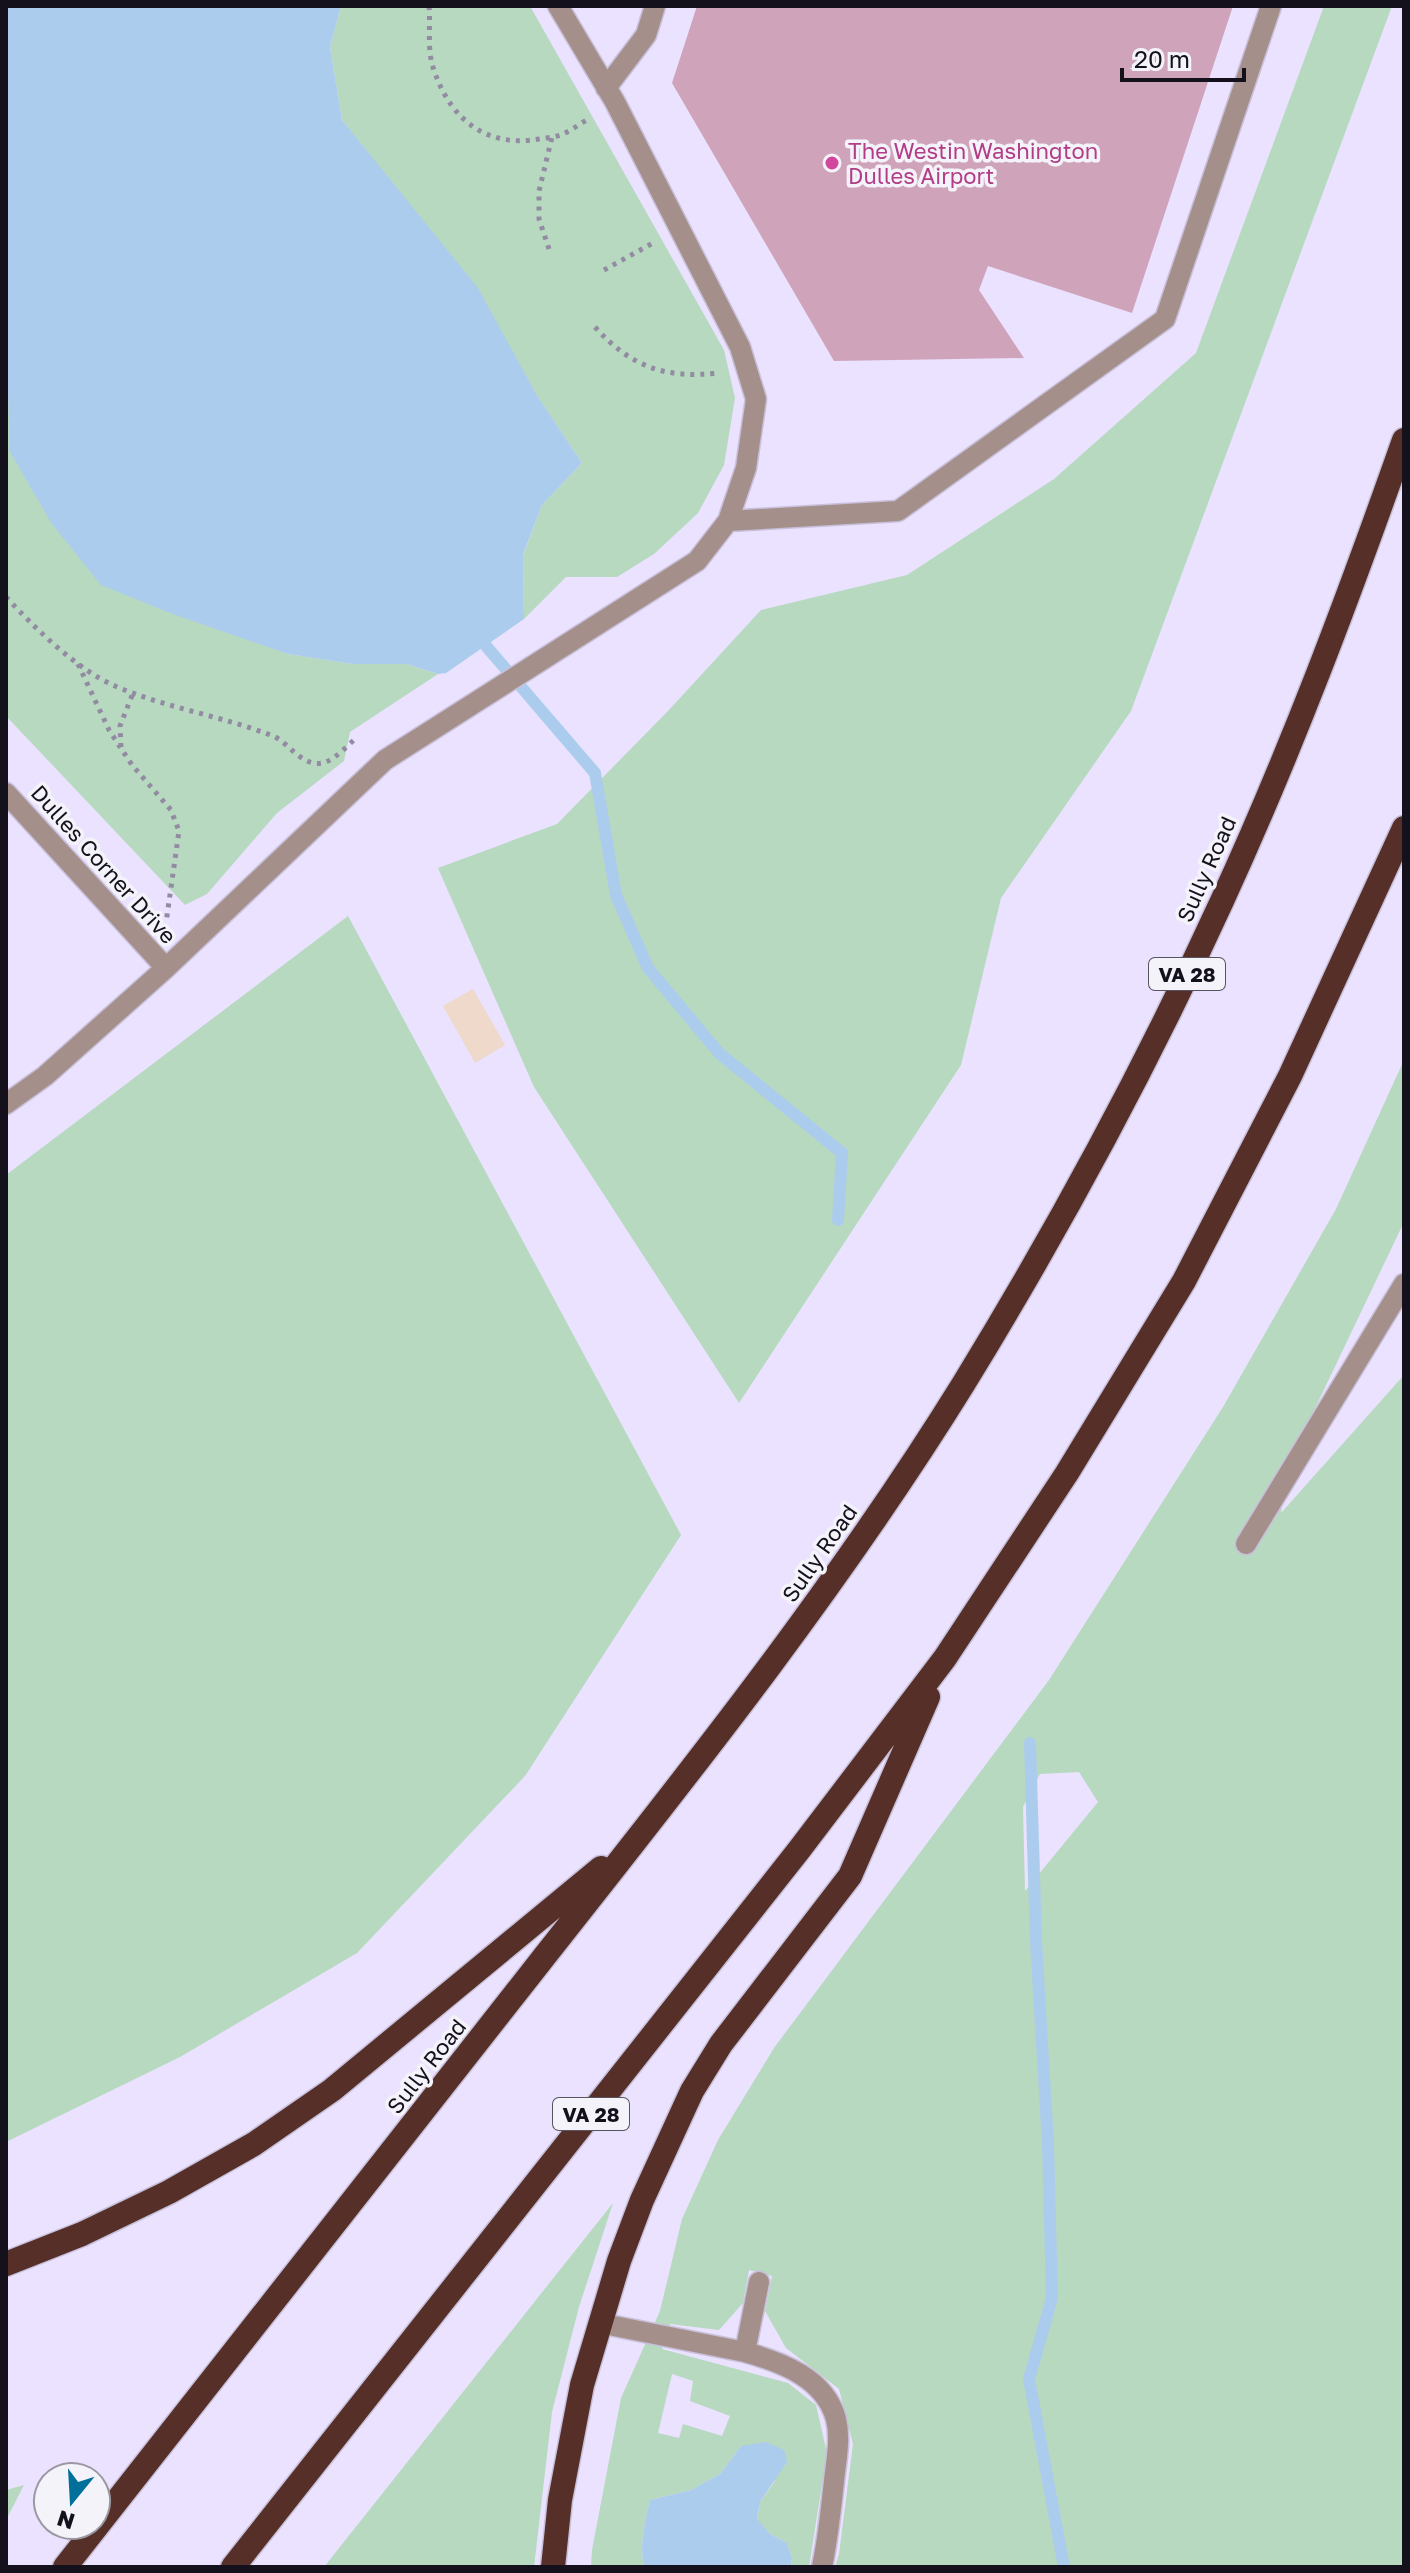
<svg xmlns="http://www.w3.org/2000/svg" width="1410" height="2573" font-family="'Golos Text',sans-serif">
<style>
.industrial{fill:#eed9cb}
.green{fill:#b6d9c0;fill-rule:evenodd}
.water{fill:#accced}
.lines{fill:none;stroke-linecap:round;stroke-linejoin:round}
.stream{stroke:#accced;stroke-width:12}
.building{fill:#cfa4ba}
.lane-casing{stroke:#c8c0da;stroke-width:23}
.highway-casing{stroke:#c8c0da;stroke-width:27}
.path{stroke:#928ba1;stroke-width:5;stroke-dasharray:4 6;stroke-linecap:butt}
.lane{stroke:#a48f8b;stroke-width:20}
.highway{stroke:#552f28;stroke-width:24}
.hotel-dot{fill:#d1479c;stroke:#f5f3fa;stroke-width:3}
.labels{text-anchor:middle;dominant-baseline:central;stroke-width:7;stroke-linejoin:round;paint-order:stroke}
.shield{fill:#f5f3fa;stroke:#58545f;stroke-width:2}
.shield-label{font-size:20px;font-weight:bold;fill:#14101c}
.hotel-label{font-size:22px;fill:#b23c85;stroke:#f5f3fa;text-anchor:start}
.street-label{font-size:22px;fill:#14101c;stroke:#f5f3fa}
</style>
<rect width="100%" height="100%" fill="#eae2fe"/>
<path class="industrial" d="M473,989L505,1045L475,1063L443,1006Z"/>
<path class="green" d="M341,6H530L724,350L735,398L724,465L698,513L654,554L617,577H566L524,619L523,556L542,505L582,463L408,203L342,120L330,47Z
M1324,6H1392L1131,711L1001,898L961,1065L739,1403L534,1087L438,868L557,824L668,711L761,610L907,575L1054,479L1196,353Z
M6,334L7,340L240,636L288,654L353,664H407L438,674L350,732L344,761L277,813L207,894L185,905L6,716Z
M348,916L681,1535L525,1776L357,1953L180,2057L6,2142V1175Z
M1404,1060V1222L1288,1465L1281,1513L1404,1375V2567H835L839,2554L853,2444L839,2389L786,2348L765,2311L772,2276L749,2270L743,2303L719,2330L670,2324L662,2349L788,2383L816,2405L827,2453L809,2567H791L792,2558L787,2543L770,2534L757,2520L760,2502L775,2481L741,2446L720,2474L691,2490L650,2500C645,2521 639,2545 644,2567H591L592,2550L621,2398L660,2311L682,2219L718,2140L774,2048L1049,1680L1223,1407L1336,1209ZM1079,1772L1098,1802L1025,1891L1023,1807L1040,1774ZM672,2374L693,2381L690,2401L730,2416L722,2436L683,2424L679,2438L658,2433Z
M613,2203L579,2307L552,2412L534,2567H324Z
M24,2485L6,2520V2490Z"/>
<path class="water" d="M6,6H341L330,47L342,120L478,288L536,394L582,463L542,505L523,555L524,619L446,673L438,674L407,664H353L288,654L170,613L101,585L52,524L10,452L6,334Z
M766,2442L784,2450L787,2462L760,2502L757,2519L770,2534L787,2543L792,2558L791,2567H644C639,2545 645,2521 650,2500L691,2490L720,2474L741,2446Z"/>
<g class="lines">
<path class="stream" d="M486,646L595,773L616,895L648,968L719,1053L842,1153L838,1220
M1030,1743L1036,1942L1048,2144L1052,2298L1029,2379L1064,2567"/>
</g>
<path class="building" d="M697,6H1233L1132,313L988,266L979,290L1024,358L834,361L672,83Z"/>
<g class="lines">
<g class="lane-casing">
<path id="lane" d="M606,88L646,35L655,6
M728,521L898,511L1165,319L1271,6
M6,793L166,968
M6,1104L45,1076L166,968L385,760L697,561L728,521L746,468L756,399L740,347L615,102L558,6
M1246,1544L1404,1284
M599,2323L745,2352C781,2362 825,2378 836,2419C841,2439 836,2461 834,2481C831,2510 828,2538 822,2567
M745,2352L759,2282"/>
</g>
<g class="highway-casing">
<path id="highway" d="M6,2264L82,2234L169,2192L254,2144L332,2090L601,1868
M65,2567C225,2364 385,2161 544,1957C691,1771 839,1585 964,1383C1059,1228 1146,1067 1222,901C1291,751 1349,596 1404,440
M233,2567L799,1850L945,1658L1067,1473L1184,1281L1290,1076L1404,828
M553,2567L560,2500L582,2385L619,2261L642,2200L692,2091L721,2044L850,1876L928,1697"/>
</g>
<path class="path" d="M429,6C431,29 426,51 435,73C452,121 488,148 539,139C547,138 556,137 563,134C572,130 581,123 590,118
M549,249L539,219V191L552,137
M604,270L653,243
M595,327C631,367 665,379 719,373
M6,597C35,628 76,669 115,686C166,708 222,716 273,736C290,743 303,770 326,762C336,758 347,746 355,739
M78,664L109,730L132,765L171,810L179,831L166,923
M121,747L120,726L133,693"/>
<use href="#lane" class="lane"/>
<use href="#highway" class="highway"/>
</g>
<circle class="hotel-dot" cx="832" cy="163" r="8"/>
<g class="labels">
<g class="shield">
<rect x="1149" y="958" width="76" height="32" rx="6"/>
<rect x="553" y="2098" width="76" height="32" rx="6"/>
</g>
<g class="shield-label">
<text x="1187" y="974">VA 28</text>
<text x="591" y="2114">VA 28</text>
</g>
<g class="hotel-label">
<text x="848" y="150">The Westin Washington<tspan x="848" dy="25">Dulles Airport</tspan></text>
</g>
<g class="street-label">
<text transform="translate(104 864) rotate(48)">Dulles Corner Drive</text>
<text transform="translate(1206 869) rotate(-66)">Sully Road</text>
<text transform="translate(819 1553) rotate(-55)">Sully Road</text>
<text transform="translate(426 2066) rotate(-52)">Sully Road</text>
</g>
</g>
<rect width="1410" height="2573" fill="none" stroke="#14101c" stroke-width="16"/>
<g transform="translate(72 2501) rotate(198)"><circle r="38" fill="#f5f3fa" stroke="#9b98a1" stroke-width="2"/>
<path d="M0-6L14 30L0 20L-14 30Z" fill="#00709b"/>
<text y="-12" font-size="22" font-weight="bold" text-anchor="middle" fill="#14101c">N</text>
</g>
<path d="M1122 68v12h122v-12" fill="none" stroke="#14101c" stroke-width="4"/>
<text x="1134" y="68" font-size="24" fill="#14101c" stroke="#f5f3fa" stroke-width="6" paint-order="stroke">20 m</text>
</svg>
